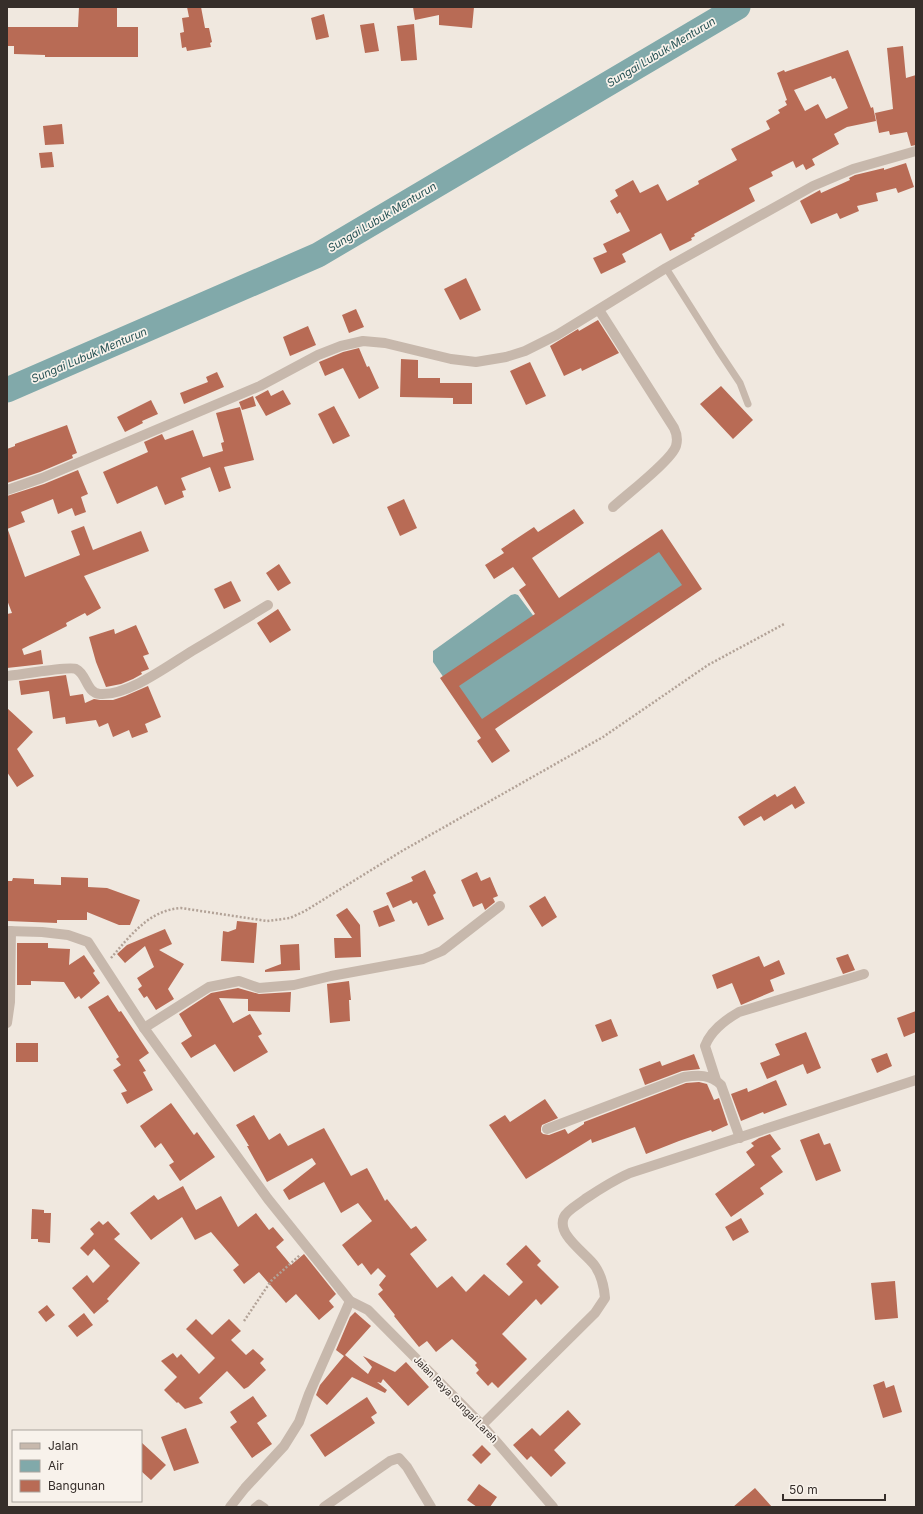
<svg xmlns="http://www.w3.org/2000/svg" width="923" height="1514" font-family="Inter,sans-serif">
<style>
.water{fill:#81a9aa}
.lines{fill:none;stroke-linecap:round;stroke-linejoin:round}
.river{stroke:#81a9aa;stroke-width:25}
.building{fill:#b86b55;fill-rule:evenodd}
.path{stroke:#b2a297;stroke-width:2.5;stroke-dasharray:2 2;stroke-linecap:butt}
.service{stroke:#c7b8ac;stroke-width:7}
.minor{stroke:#c7b8ac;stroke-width:10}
.tertiary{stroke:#c7b8ac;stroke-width:10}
.labels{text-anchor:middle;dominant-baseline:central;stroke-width:3.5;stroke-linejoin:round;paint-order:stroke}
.street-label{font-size:10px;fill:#362e2a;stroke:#f8f2eb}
.water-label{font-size:11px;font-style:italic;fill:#245053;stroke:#f8f2eb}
</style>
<rect width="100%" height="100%" fill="#f0e8df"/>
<path class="water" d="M660,548L685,585L486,721L473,720L433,662V651L511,595L515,594L518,595L535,618Z"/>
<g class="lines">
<path class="river" d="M7,390L318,255L738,7"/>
</g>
<path class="building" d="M79,7H117V27H138V57H45V55L14,54V46H7V27H78Z
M187,7H201L205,28H209L212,42L210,43L211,47L187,51L186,47L182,48L180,33L184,32L182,18L189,17Z
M413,7H474L472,28L439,25V15L415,20Z
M324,14L329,37L316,40L311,18Z
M374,23L379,51L365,53L360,25Z
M414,24L417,60L401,61L397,26Z
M903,46L906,78L916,75V145L911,146L907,132L890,135L889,131L879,133L875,113L893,109L887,48Z
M848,50L871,108L873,107L876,121L847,127L834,134L839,144L812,159L815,165L806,170L803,164L796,168L793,161L771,172L773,176L749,188L755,201L694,234L695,236L691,238L692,240L670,251L661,233L622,254L626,262L601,274L593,258L607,252L603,244L630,231L620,212L617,214L610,201L618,196L615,190L633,180L640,193L658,184L667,201L699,184L698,181L737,160L731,149L770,129L766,121L780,113L778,110L787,105L785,101L787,100L777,73L784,70L785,72ZM831,76L832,79L835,78L848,108L826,119L818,104L805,111L794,90Z
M62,124L64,144L45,145L43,126Z
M52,152L54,167L41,168L39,153Z
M906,163L914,187L898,193L896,188L876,193L878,201L857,206L859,211L840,219L837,213L811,224L800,201L820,190L821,193L850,180L849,178L855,175L884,168V170Z
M466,278L481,310L460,320L444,289Z
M356,309L364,327L349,333L342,315Z
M598,320L619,353L582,371L581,368L564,376L550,346L578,329L579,331Z
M308,326L316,345L290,356L283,337Z
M359,348L367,367L369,366L379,388L359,399L343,368L325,376L319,362L343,352Z
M401,359L418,360V378H440V383H472V404H453V398L400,397Z
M530,362L546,396L526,405L510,371Z
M217,372L224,387L184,404L180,393L208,382L206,377Z
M721,386L753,420L733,439L700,404Z
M268,390L271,396L283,390L291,404L266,416L255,397Z
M253,396L256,406L242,410L239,402Z
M151,400L158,414L142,421L143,423L125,432L117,417Z
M334,406L350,436L333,444L318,414Z
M240,407L254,460L224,467L231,488L219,492L210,467L181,478L186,490L182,491L184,497L165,505L157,486L117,504L103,472L148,452L144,442L162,434L165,440L193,430L203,457L223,451L221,443L224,442L216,413Z
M67,425L77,453L72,455L73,458L40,472L7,483V449L15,446V444Z
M78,470L88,494L81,497L86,512L75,516L72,508L58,514L53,499L21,512L25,522L7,529V496L44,484Z
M404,499L417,528L400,536L387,507Z
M574,509L584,523L532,558L559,598L662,529L702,589L495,729L510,751L492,763L477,741L481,738L440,678L535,614L519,590L526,585L513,567L494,579L485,565L504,553L501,549L534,527L538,532ZM659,552L682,585L482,719L459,686Z
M84,526L93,550L141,531L149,551L84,576L101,608L87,616L85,613L66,623L67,626L22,649L24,655L41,650L43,664L7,668V614L12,613L7,600V531L8,530L25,577L80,555L71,531Z
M279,564L291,583L278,591L266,573Z
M231,581L241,601L224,609L214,589Z
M278,609L291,630L270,643L257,623Z
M136,625L149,654L143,656L149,669L141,672L142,674L133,679L121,684L106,687L96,662L89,637L114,629L115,634Z
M66,675L70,696L83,694L85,703L94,699L100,700H113L125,696L148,686L161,717L145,724L148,732L132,738L129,730L113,737L108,723L99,727L96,720L66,724L65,717L53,719L49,691L21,695L19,681Z
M7,708L33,732L17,749L34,776L17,787L7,772Z
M795,786L805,803L795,809L792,804L764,821L761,816L744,826L738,817L775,794L777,797Z
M425,870L436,893L433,895L444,919L428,926L417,902L413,904L411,900L393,908L386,893L413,881L411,877Z
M477,872L481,881L490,877L498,896L493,898L495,902L485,910L482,903L473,907L461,880Z
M61,877L88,878V887L107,888L140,900L130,925H119L87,912V920H57V923L7,921V881H12L13,878L34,879V884L61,885Z
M545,896L557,917L542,927L529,906Z
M388,905L395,921L379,927L373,911Z
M347,908L360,925L361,957L335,958L334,938H352L336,915Z
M237,921L257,923L254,963L221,961L223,931L228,932L236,929Z
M165,929L172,944L159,950L184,964L168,989L174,999L156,1010L147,996L144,998L138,989L142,986L137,978L154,967L145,946L125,963L117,954L127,945Z
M17,943H48V948L70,949L69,965L84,955L95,971L93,973L100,983L81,999L79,996L75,999L64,982L31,981V985H17Z
M299,944L300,970L265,972V970L281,964L280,945Z
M848,954L855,970L843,974L836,958Z
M759,956L764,967L779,960L785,974L770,980L774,991L741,1005L732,983L717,989L712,975Z
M349,981L351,1000H349L350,1021L330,1023L327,984Z
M238,988L259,994L291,992L290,1012L248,1011V999L219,998L233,1023L250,1014L262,1034L258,1036L268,1052L234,1072L215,1044L191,1058L181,1043L192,1036L179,1014L211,993Z
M108,995L119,1012L121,1011L149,1053L139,1060L146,1071L143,1072L153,1090L127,1104L121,1093L127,1091L113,1070L121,1065L116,1059L119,1057L88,1007Z
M916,1011V1032L904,1037L897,1018Z
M611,1019L618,1036L602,1042L595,1025Z
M806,1032L821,1068L807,1074L803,1064L767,1079L760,1063L780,1055L775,1044Z
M16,1043H38V1062H16Z
M887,1053L892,1066L877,1073L871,1059Z
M694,1054L700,1069L682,1071L645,1085L639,1069L660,1061L662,1066Z
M776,1080L787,1105L764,1114L763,1112L741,1121L731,1094L747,1088L748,1092Z
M699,1082L707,1084L714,1100L719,1098L728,1125L712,1132L711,1130L679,1141L646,1154L635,1127L592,1143L591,1139L526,1179L489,1125L505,1115L510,1122L545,1099L558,1118L542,1125L541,1128V1132L543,1134L549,1135L565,1129L568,1134L584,1124V1122L686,1083Z
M171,1103L194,1135L197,1132L215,1157L180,1181L169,1165L174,1162L161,1143L155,1148L140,1126Z
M254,1115L269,1140L280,1133L288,1146L324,1128L351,1176L367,1168L385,1201L387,1199L411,1229L416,1226L427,1240L410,1254L437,1288L452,1276L466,1292L484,1274L509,1296L523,1282L506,1264L526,1245L541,1261L537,1265L559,1287L541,1305L536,1299L502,1334L527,1359L498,1388L492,1382L488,1386L476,1373L479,1370L475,1365L477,1363L452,1339L436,1352L427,1341L419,1347L394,1316L395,1315L378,1294L383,1290L379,1285L386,1276L378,1268L371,1275L362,1263L358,1266L342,1245L372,1221L358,1203L341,1213L324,1182L289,1200L283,1190L316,1164L312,1158L267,1182L247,1146H249L236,1125Z
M819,1133L824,1145L830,1143L841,1171L816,1181L800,1140Z
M770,1134L781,1149L771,1156L783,1172L760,1188L764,1194L731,1217L715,1194L755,1165L746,1152L754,1146L751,1143L759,1138Z
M183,1186L196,1210L221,1196L238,1227L256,1213L269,1230L273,1227L284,1240L276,1247L291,1265L304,1254L336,1294L329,1301L334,1307L319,1320L296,1294L286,1303L259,1272L244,1284L233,1270L239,1265L211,1232L195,1240L182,1217L151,1240L130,1213L154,1195L158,1200Z
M32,1209L44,1210V1213H51L50,1243L38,1242V1239H31Z
M741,1218L749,1232L733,1241L725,1227Z
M99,1221L103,1225L108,1221L120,1234L114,1239L140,1263L107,1299L109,1301L94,1314L72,1288L87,1275L93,1283L110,1266L94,1249L88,1256L80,1248L94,1234L90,1229Z
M895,1281L898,1318L875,1320L871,1283Z
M47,1305L55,1315L46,1322L38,1312Z
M355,1312L371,1326L345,1355L368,1374L372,1367L363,1356L395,1372L406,1362L429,1387L408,1406L383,1379L381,1383L377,1382L387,1390L385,1393L352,1377L327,1405L316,1395L320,1385L344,1356L336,1350L350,1317Z
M84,1313L93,1325L77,1337L68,1326Z
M196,1319L212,1335L229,1319L241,1331L231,1340L246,1355L253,1349L264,1359L260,1363L266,1370L248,1387L244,1389L227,1371L199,1398L203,1403L185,1409L178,1402L177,1403L164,1390L177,1377L161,1361L173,1353L177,1358L181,1354L199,1374L215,1358L186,1329Z
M884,1381L886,1388L894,1385L902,1412L883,1418L873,1385Z
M253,1396L267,1416L257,1423L272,1444L252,1458L230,1427L237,1422L230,1412Z
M367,1397L377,1413L371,1417L375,1423L325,1457L310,1435Z
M568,1410L581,1424L554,1450L566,1463L551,1477L531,1456L527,1460L513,1445L532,1428L540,1436Z
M186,1428L199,1463L174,1471L161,1437Z
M141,1442L166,1465L151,1480L141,1471Z
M482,1445L491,1454L481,1464L472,1455Z
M479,1484L497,1497L490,1507H477L467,1500Z
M755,1488L772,1507H733Z"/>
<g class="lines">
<path class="path" d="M111,958C130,936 149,910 181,908L267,921L290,918L305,911L402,851L603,737L708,665L784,624
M244,1321L271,1281L300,1255"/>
<path class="service" d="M666,268L718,350L740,383L748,404
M254,1507L259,1503L265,1507"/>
<path class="minor" d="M599,310L674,428C677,434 678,439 676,446C672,460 626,495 613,507
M7,490L42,478L260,386L318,355L341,346L363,341L385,343L451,359L476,362L506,357L525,351L557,335L666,268L813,186L853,169L916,151
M7,676C18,675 70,666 76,669C87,674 86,693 100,694C128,696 169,665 192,651C218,636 243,620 268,605
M7,1023L10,1002L11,931
M144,1028L209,987L239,981L259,988L294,985L331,976L423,959L442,951L500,906
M716,1080L705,1046C711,1030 725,1020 739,1012L864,974
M547,1129L684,1077C698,1075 710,1074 721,1085L740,1138
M482,1425L595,1313L605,1298C604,1286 602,1276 595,1266C586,1253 556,1235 564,1217C567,1210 579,1204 585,1199C600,1189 614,1180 630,1173L916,1080
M230,1507L245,1488L284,1446L299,1422L309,1394L350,1301
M324,1507L390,1461L399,1458L407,1467L431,1507"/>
<path class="tertiary" d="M7,931L42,932L68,935L88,942L144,1028L268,1199L350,1301L368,1310L482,1425L553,1507"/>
</g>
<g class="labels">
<g class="street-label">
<text transform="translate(456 1399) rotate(46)">Jalan Raya Sungai Lareh</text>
</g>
<g class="water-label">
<text transform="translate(661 52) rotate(-31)">Sungai Lubuk Menturun</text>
<text transform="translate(382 217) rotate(-31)">Sungai Lubuk Menturun</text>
<text transform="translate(89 355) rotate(-23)">Sungai Lubuk Menturun</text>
</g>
</g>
<rect width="923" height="1514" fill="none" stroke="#362e2a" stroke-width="16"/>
<rect x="12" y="1430" width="130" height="72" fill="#f8f2eb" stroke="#aaa49e"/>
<rect x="20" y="1443" width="20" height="6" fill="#c7b8ac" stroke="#aaa49e"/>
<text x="48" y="1450" font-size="12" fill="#362e2a">Jalan</text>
<rect x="20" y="1460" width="20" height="12" fill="#81a9aa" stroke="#aaa49e"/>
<text x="48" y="1470" font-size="12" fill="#362e2a">Air</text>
<rect x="20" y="1480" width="20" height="12" fill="#b86b55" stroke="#aaa49e"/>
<text x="48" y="1490" font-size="12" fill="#362e2a">Bangunan</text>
<path d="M783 1494v6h102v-6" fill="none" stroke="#362e2a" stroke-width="2"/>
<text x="789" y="1494" font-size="12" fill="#362e2a" stroke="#f8f2eb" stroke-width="3" paint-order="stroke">50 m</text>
</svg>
